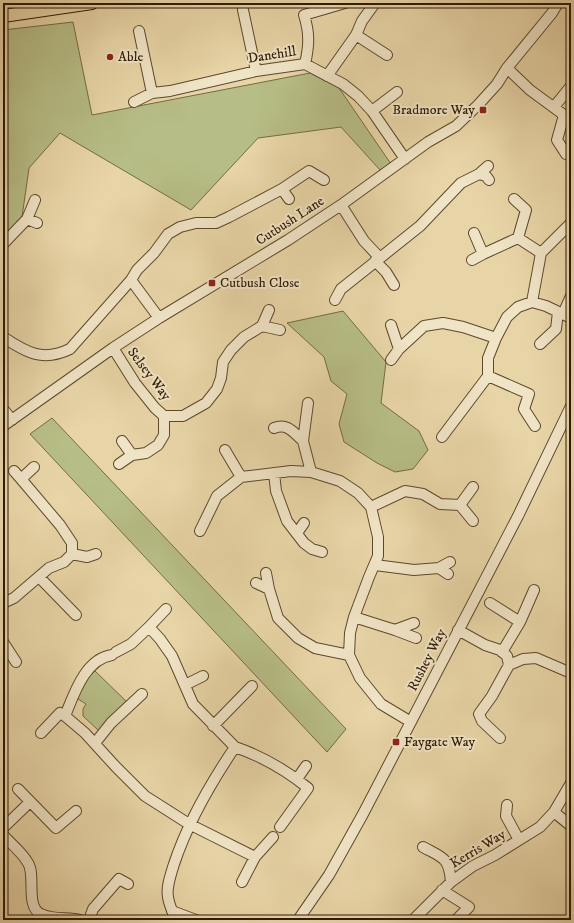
<svg xmlns="http://www.w3.org/2000/svg" width="574" height="923" font-family="'IM FELL DW Pica',serif">
<style>
.green{fill:#b7bd86;stroke:#736b44}
.lines{fill:none;stroke-linecap:round;stroke-linejoin:round}
.minor-casing{stroke:#5d482c;stroke-width:12}
.major-casing{stroke:#2f1903;stroke-width:14}
.minor{stroke:#f0e4c6;stroke-width:10}
.major{stroke:#e8d5a7;stroke-width:12}
.poi-dot{fill:#8f2418;stroke:#f0e4c6;stroke-width:1.5}
.labels{text-anchor:middle;dominant-baseline:central;stroke-width:4;stroke-linejoin:round;paint-order:stroke}
.street-label{font-size:14px;fill:#2f1903;stroke:#f0e4c6}
.poi-label{font-size:14px;fill:#2f1903;stroke:#f0e4c6;text-anchor:start}
</style>
<rect width="100%" height="100%" fill="#e8d5a7"/>
<filter id="stains"><feTurbulence type="fractalNoise" baseFrequency=".005" numOctaves="4"/><feColorMatrix values="0 0 0 0 .2 0 0 0 0 .09 0 0 0 0 .02 0 0 0 .5 -.17"/></filter>
<radialGradient id="worn" r=".72"><stop offset=".6" stop-color="#630" stop-opacity="0"/><stop offset="1" stop-color="#630" stop-opacity=".3"/></radialGradient>
<path class="green" d="M73,22L92,115L310,73L339,88L391,164L380,170L341,127L258,138L191,210L60,133L29,168L22,217L3,239V30Z
M343,311L386,362L381,403L419,431L428,450L413,469L395,472L377,463L344,442L339,424L347,394L331,381L324,357L287,323Z
M52,418L346,729L327,752L30,434Z
M95,671L128,703L99,731L83,716V709L86,704L78,699L80,686Z"/>
<g class="lines">
<g class="minor-casing">
<path id="minor" d="M243,10L256,71
M139,31L152,93
M356,35L387,55
M305,64C309,46 310,34 304,15L345,3
M507,68L530,90L564,115L571,119
M327,76L356,35L362,21L375,3
M134,102L152,93L170,91L256,71L305,64L343,84L358,96L372,111L405,159
M554,107L571,86
M372,111L397,92
M564,115L557,140L566,154
M479,174L486,176L489,180
M282,189L309,171L324,180
M514,199L526,210L518,238
M341,205L364,241L380,258L420,226L461,183L479,174L488,166
M27,219L35,200
M474,233L483,254
M3,244L27,219L37,223
M472,260L483,254L518,238L541,253
M375,261L386,272L394,285
M131,280L159,318
M335,300L341,289L380,258
M532,302L541,253L571,223
M563,314L571,296
M391,325L399,349
M262,326L269,310
M3,337C27,353 43,362 70,349L131,280L137,270L154,253L168,234L180,227L196,223H216L229,217L282,189L289,199
M540,344L556,329L558,312
M113,348L135,383L155,408L164,416H183L206,403L217,389L221,378L223,362L231,350L244,337L262,326L280,330
M391,360L399,349L424,326L443,323L463,327L496,338
M488,376L529,394L524,409L535,426
M308,403L303,441L311,472
M3,409L12,420
M3,426L113,348L159,318L288,240L341,205L428,142L456,126L478,105L497,84L507,68L552,13L558,3
M274,428C288,423 293,432 303,441
M442,437L488,376V358L496,338L507,317L518,307L532,302L546,306L571,318
M122,441L132,455
M225,450L241,477
M119,464L132,455L146,453L158,445L164,435V416
M14,471L21,479
M274,473L276,491L287,521L304,543L312,549L322,552
M460,505L473,487
M371,507L405,491L423,494L440,504L460,505L473,521
M200,531L217,496L241,477L291,471L311,472L340,481L358,493L371,507L378,537V556L369,577L354,617L350,633L349,655L360,678L381,704L411,722
M297,533L304,523
M72,554L87,557L96,554
M375,565L414,570L439,568L448,574
M439,568L450,562
M266,573L269,589
M39,577L76,615
M256,583L269,589L278,618L298,638L315,648L349,655
M3,603L14,598L49,568L64,562L72,554V543L60,525L21,479L34,467
M490,603L520,622
M166,609L149,627L160,639L172,656L193,704L235,747C210,784 188,822 174,864C171,874 166,887 168,897C169,905 173,913 176,920
M354,617L395,630L416,638
M395,630L414,623
M458,630L485,645L500,650L507,656L509,665L492,696L479,714L482,721L500,738
M3,642L16,662
M116,652L131,644L149,627
M502,652L520,622L534,590
M112,655C85,659 74,694 65,716L85,733L116,767L145,796L189,824L255,857
M509,665L523,659L536,658L571,673
M185,685L203,676
M213,726L252,686
M41,733L60,713L65,716
M95,743L111,723L142,694
M235,747C261,756 286,770 308,788L280,827
M297,779L306,766
M18,789L56,828L76,811
M507,805L506,816L519,840
M554,812L571,826
M3,828L30,802
M3,835C11,844 22,852 28,863C36,875 25,907 41,914C53,920 68,917 80,920
M423,847C443,858 449,857 451,882
M242,882L255,857L273,837
M442,890L469,907L456,920
M172,911L196,920
M89,920L93,909L119,879L128,884
M298,920L329,875L363,814L518,516L571,406
M413,920L451,882L473,866L495,855L540,827L554,812L571,783"/>
</g>
<g class="major-casing">
<path id="major" d="M3,16L92,3"/>
</g>
<use href="#minor" class="minor"/>
<use href="#major" class="major"/>
</g>
<g class="poi-dot">
<circle cx="110" cy="57" r="4"/>
<rect x="479" y="106" width="8" height="8" rx="2"/>
<rect x="208" y="279" width="8" height="8" rx="2"/>
<rect x="392" y="738" width="8" height="8" rx="2"/>
</g>
<g class="labels">
<g class="street-label">
<text transform="translate(272 55) rotate(-9)">Danehill</text>
<text transform="translate(290 221) rotate(-33)">Cutbush Lane</text>
<text transform="translate(149 374) rotate(53)">Selsey Way</text>
<text transform="translate(427 660) rotate(-63)">Rushey Way</text>
<text transform="translate(478 849) rotate(-31)">Kerris Way</text>
</g>
<g class="poi-label">
<text x="118" y="57">Able</text>
<text x="475" y="110" text-anchor="end">Bradmore Way</text>
<text x="220" y="283">Cutbush Close</text>
<text x="404" y="742">Faygate Way</text>
</g>
</g>
<rect width="574" height="923" fill="none" stroke="#e8d5a7" stroke-width="16"/>
<rect x="4" y="4" width="566" height="915" fill="none" stroke="#2f1903" stroke-width="2"/>
<rect x="8" y="8" width="558" height="907" fill="none" stroke="#2f1903"/>
<rect width="100%" height="100%" filter="url(#stains)"/>
<rect width="100%" height="100%" fill="url(#worn)"/>
</svg>
